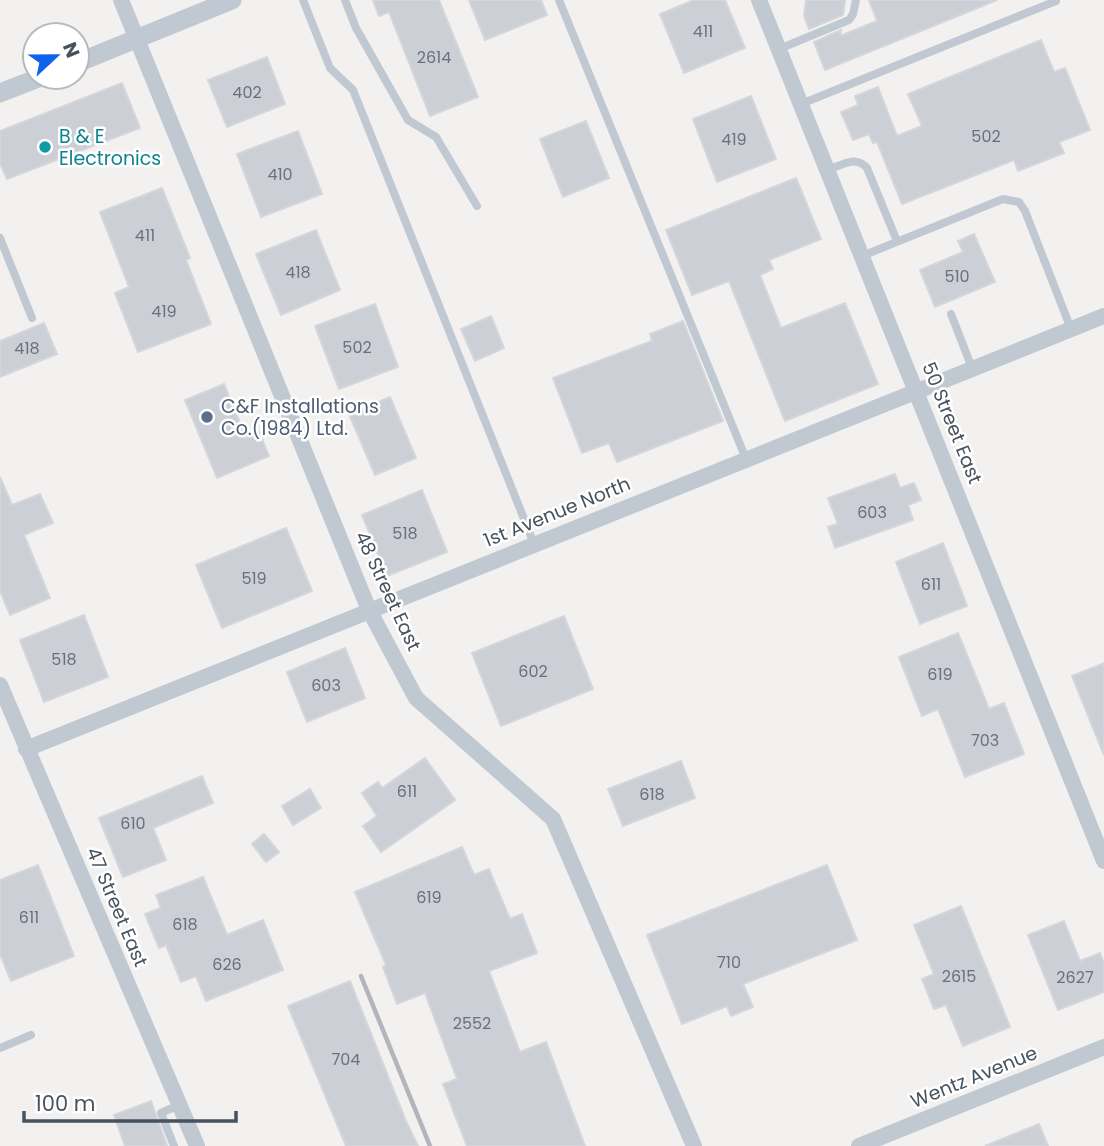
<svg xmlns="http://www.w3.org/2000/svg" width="1104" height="1146" font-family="Poppins,sans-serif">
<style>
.building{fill:#cccfd5;stroke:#d4d6dc;stroke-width:2}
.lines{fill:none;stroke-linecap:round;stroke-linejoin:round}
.service{stroke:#c0c9d2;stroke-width:8}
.minor{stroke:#c0c9d2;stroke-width:16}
.tertiary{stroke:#c0c9d2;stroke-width:19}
.rail{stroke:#b2b5bb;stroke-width:4.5}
.culture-dot{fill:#0f9aa8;stroke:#fff;stroke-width:2.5}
.service-dot{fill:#5c6f8a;stroke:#fff;stroke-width:2.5}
.labels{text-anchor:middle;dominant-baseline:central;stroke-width:5;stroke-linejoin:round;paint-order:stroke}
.number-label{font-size:16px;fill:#68717c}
.culture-label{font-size:19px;fill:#0d838f;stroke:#fff;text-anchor:start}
.service-label{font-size:19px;fill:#4e5e75;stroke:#fff;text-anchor:start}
.street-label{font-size:19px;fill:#47525f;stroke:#fff}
</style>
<rect width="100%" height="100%" fill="#f3f0f0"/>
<path class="building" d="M373,0H439L478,97L430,116L389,12L379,16Z
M469,0H541L547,15L485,40Z
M694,0H725L745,48L684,73L660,14Z
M806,0H845L843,15L809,29L804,16Z
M869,0H997L825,70L814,42L841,30L840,36L877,21Z
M1041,40L1054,72L1065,68L1090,130L1059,142L1064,153L1018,171L1014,160L902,204L877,142L873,143L869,134L853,140L841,112L858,105L855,96L878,87L897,136L922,126L908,94Z
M267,57L285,104L227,127L208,80Z
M122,83L140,128L7,179L0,163V131Z
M751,96L776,159L717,182L693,119Z
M586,121L609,178L563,197L540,139Z
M298,131L322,194L261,217L237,154Z
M796,178L821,239L769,260L773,269L760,275L781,328L845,303L878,384L785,421L729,281L692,295L666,230Z
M162,188L190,258L186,260L211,324L138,352L115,293L129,287L100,212Z
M316,230L340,290L281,315L256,254Z
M974,234L995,282L935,307L920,270L963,252L958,241Z
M375,304L398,367L339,389L315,326Z
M491,316L504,348L475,361L461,329Z
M683,321L723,421L617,462L609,443L582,453L553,378L652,341L650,334Z
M44,323L57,354L0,377V341Z
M224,384L246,438L259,432L269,456L217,478L185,400Z
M390,397L416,458L375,475L349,414Z
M895,474L900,488L914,483L921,500L908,505L913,520L835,548L828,527L838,524L828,498Z
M0,477L12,505L40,494L53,523L24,535L50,598L10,615L0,591Z
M422,490L447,552L387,576L362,515Z
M286,528L312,591L222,628L196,565Z
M943,543L967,606L920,624L896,562Z
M84,615L108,677L44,702L20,640Z
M564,616L593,689L501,726L472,653Z
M958,633L989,709L1004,703L1024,754L965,777L938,709L922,716L899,657Z
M345,648L365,698L307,722L287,672Z
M1104,663V755L1072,676Z
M425,758L455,800L381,852L363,826L377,816L362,793L378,782L382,788Z
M681,761L695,798L623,826L608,789Z
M202,776L213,803L153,828L166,860L123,877L99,818Z
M310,789L321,808L293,825L282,806Z
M264,834L279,852L266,862L252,844Z
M462,847L474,875L489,869L510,919L522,914L537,953L489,971L520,1052L546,1042L585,1146H467L443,1084L457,1079L425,993L397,1004L383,967L386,965L355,892Z
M38,865L74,956L11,981L0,954V880Z
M827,865L857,940L743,984L753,1007L731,1016L727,1006L682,1024L647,935Z
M203,877L227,935L263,920L283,970L206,1001L196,976L181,982L166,945L159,948L145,914L161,908L156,895Z
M961,906L1010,1027L963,1046L946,1005L934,1009L922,979L934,974L914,925Z
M1064,921L1080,961L1100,953L1104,963V992L1058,1010L1028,935Z
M350,981L406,1121L418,1146H346L288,1006Z
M151,1101L167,1146H125L114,1115Z
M1039,1124L1048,1146H985Z"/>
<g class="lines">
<path class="service" d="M303,0L330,68L353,90L534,544
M345,0L356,28L408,120L436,137L477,206
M559,0L746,459
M779,49L849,20L853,14L856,0
M801,104L1056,1
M828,170C842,165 855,155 867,168L897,241
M0,238L32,318
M862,256L1003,199L1019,202L1025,211L1071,329
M951,314L972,368
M0,1048L31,1035
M174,1146L161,1113L179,1105"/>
<path class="minor" d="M121,0L369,610L416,698L553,819L694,1146
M759,0L1104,861
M0,685L197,1146
M26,749L1104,316
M859,1146L1104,1047"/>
<path class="tertiary" d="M77,63L232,0
M0,93L41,77"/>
<path class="rail" d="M361,976L430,1146"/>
</g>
<circle class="culture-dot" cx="45" cy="147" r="7"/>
<circle class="service-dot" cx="207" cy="417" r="7"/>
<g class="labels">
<g class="number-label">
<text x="703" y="31">411</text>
<text x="434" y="57">2614</text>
<text x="247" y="92">402</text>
<text x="986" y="136">502</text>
<text x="734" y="139">419</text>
<text x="280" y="174">410</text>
<text x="145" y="235">411</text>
<text x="298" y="272">418</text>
<text x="957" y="276">510</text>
<text x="164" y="311">419</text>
<text x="357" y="347">502</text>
<text x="27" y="348">418</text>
<text x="872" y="512">603</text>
<text x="405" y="533">518</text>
<text x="254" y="578">519</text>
<text x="931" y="584">611</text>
<text x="64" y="659">518</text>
<text x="533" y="671">602</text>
<text x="940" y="674">619</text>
<text x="326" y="685">603</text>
<text x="985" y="740">703</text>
<text x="407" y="791">611</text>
<text x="652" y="794">618</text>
<text x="133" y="823">610</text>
<text x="429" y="897">619</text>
<text x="29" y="917">611</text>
<text x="185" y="924">618</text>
<text x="729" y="962">710</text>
<text x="227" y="964">626</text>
<text x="959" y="976">2615</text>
<text x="1075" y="977">2627</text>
<text x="472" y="1023">2552</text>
<text x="346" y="1059">704</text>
</g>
<g class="culture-label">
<text x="59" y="136">B &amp; E<tspan x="59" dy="22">Electronics</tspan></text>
</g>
<g class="service-label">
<text x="221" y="406">C&amp;F Installations<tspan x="221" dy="22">Co.(1984) Ltd.</tspan></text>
</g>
<g class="street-label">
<text transform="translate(952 423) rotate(68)">50 Street East</text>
<text transform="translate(557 512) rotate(-22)">1st Avenue North</text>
<text transform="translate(388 591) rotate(65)">48 Street East</text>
<text transform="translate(117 907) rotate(67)">47 Street East</text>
<text transform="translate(974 1077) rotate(-22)">Wentz Avenue</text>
</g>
</g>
<g transform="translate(56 56) rotate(68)"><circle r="33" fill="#ffffff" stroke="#b5babf" stroke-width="2"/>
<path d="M0-5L12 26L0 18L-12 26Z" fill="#1062ec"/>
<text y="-10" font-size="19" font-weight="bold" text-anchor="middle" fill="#47525f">N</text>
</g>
<path d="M24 1111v10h212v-10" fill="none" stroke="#47525f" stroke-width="3.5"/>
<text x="35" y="1111" font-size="21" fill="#47525f" stroke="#ffffff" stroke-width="5" paint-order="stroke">100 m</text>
</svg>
